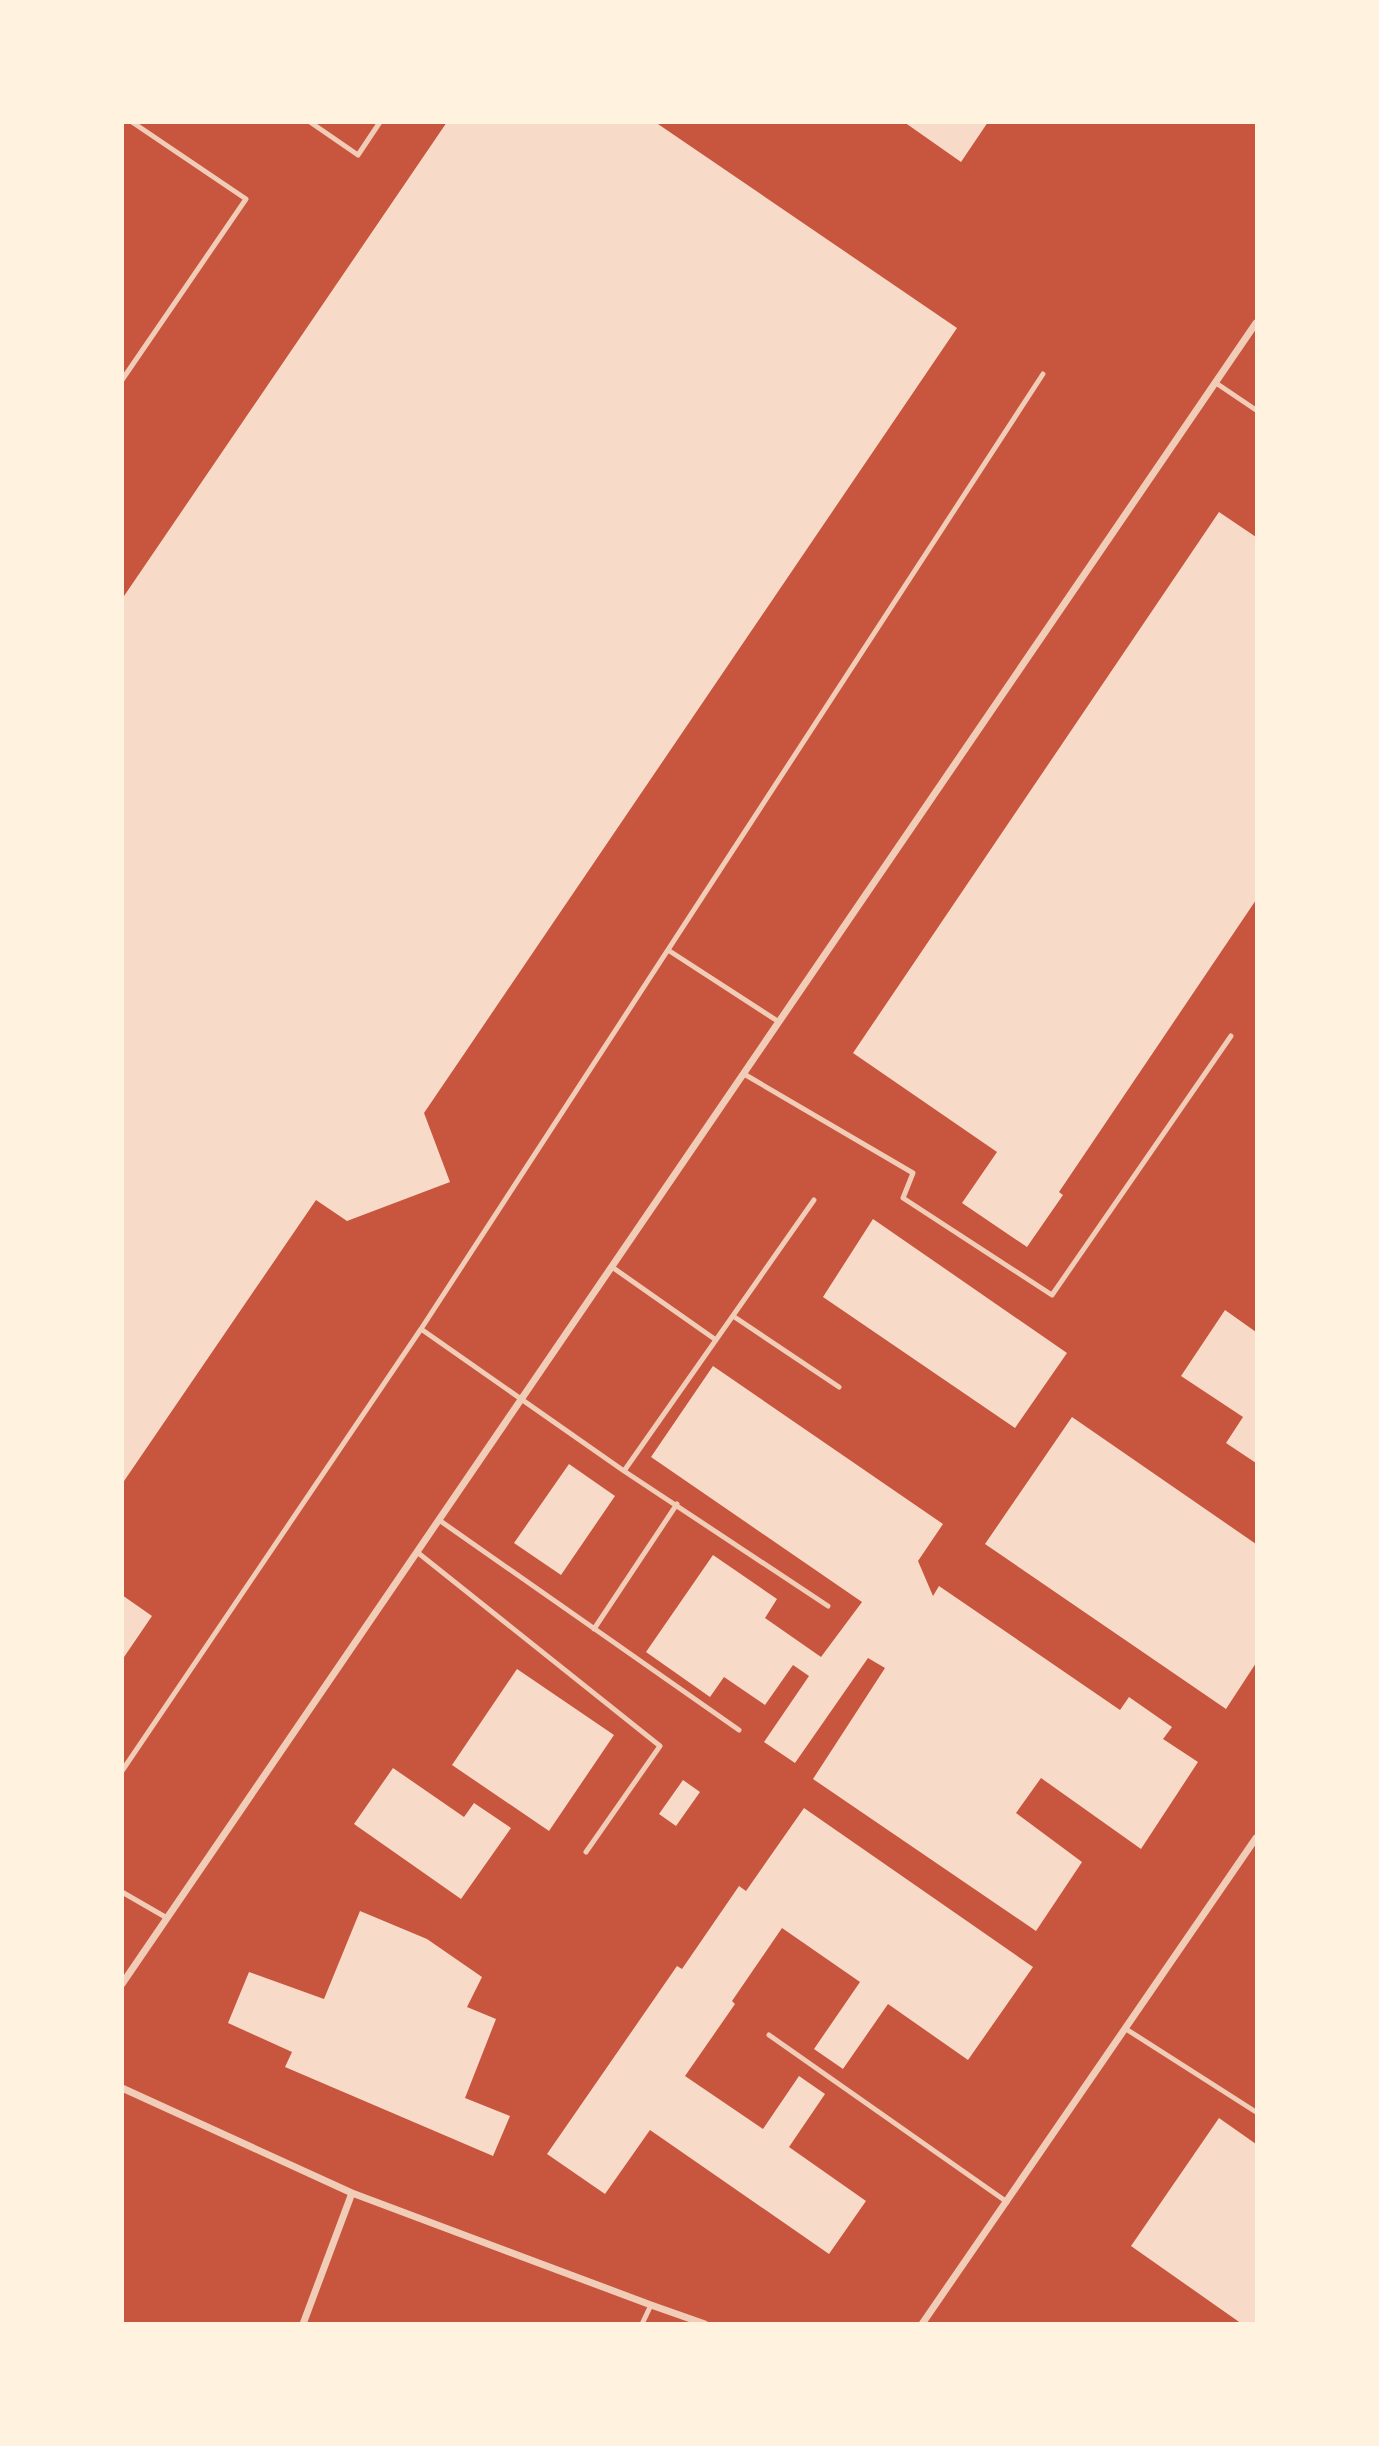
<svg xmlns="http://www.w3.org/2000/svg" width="1379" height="2446" font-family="Signika,sans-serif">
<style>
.building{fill:#f7dbc8}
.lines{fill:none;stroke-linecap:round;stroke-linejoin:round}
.service{stroke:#f1ccb7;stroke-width:5}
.minor{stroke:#f1ccb7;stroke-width:7}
</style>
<rect width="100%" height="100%" fill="#c8553d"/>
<path class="building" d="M447,122H655L957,328L424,1113L450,1182L347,1221L316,1200L122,1484V599Z
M904,122H988L961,162Z
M1219,512L1256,537V900L1059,1192L1063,1195L1027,1247L962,1203L997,1152L853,1053Z
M873,1219L1067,1353L1015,1428L823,1297Z
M1225,1310L1256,1332V1463L1226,1443L1243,1417L1181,1376Z
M713,1366L943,1524L918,1561L933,1596L939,1586L1120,1710L1129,1697L1172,1727L1163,1739L1198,1762L1141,1849L1041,1778L1016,1813L1082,1862L1036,1931L813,1779L885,1668L868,1658L795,1763L764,1742L809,1676L793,1665L765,1705L724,1677L710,1697L646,1652L713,1555L777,1599L765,1618L821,1657L862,1602L651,1457Z
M1072,1417L1256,1544V1663L1226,1709L985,1544Z
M569,1464L615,1496L561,1575L514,1543Z
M122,1595L152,1616L122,1660Z
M517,1669L614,1735L549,1831L452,1765Z
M393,1768L464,1817L474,1803L511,1828L461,1899L354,1824Z
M683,1780L700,1792L676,1826L659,1814Z
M804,1808L1033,1967L968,2060L888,2004L843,2069L814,2049L860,1982L782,1928L732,2001L735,2004L685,2076L763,2129L799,2076L825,2094L789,2147L866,2201L829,2254L650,2130L605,2194L547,2154L677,1966L682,1969L739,1886L746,1891Z
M360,1911L427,1939L482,1977L467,2007L496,2019L465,2098L510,2116L493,2156L285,2067L292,2052L228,2023L249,1972L324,1999Z
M1219,2118L1256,2144V2324H1242L1131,2246Z"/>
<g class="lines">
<path class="service" d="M310,122L358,155L380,122
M122,380L246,199L132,122
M1216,383L1256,410
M668,950L779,1022
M744,1074L913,1173L903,1198L1052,1295L1231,1036
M612,1267L716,1340
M733,1316L839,1387
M624,1471L814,1200
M439,1520L739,1730
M417,1552L660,1746L586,1852
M828,1606L624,1471L421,1329L1043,374
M594,1629L677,1504
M122,1771L421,1329
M122,1892L167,1918
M1126,2029L1256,2112
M769,2035L1007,2202
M642,2324L651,2305"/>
<path class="minor" d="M122,1984L1256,323
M122,2088L352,2193L651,2305L705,2324
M303,2324L352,2193
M922,2324L1256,1838"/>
</g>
<rect width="1379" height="2446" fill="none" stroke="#fff3e0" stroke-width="248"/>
</svg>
